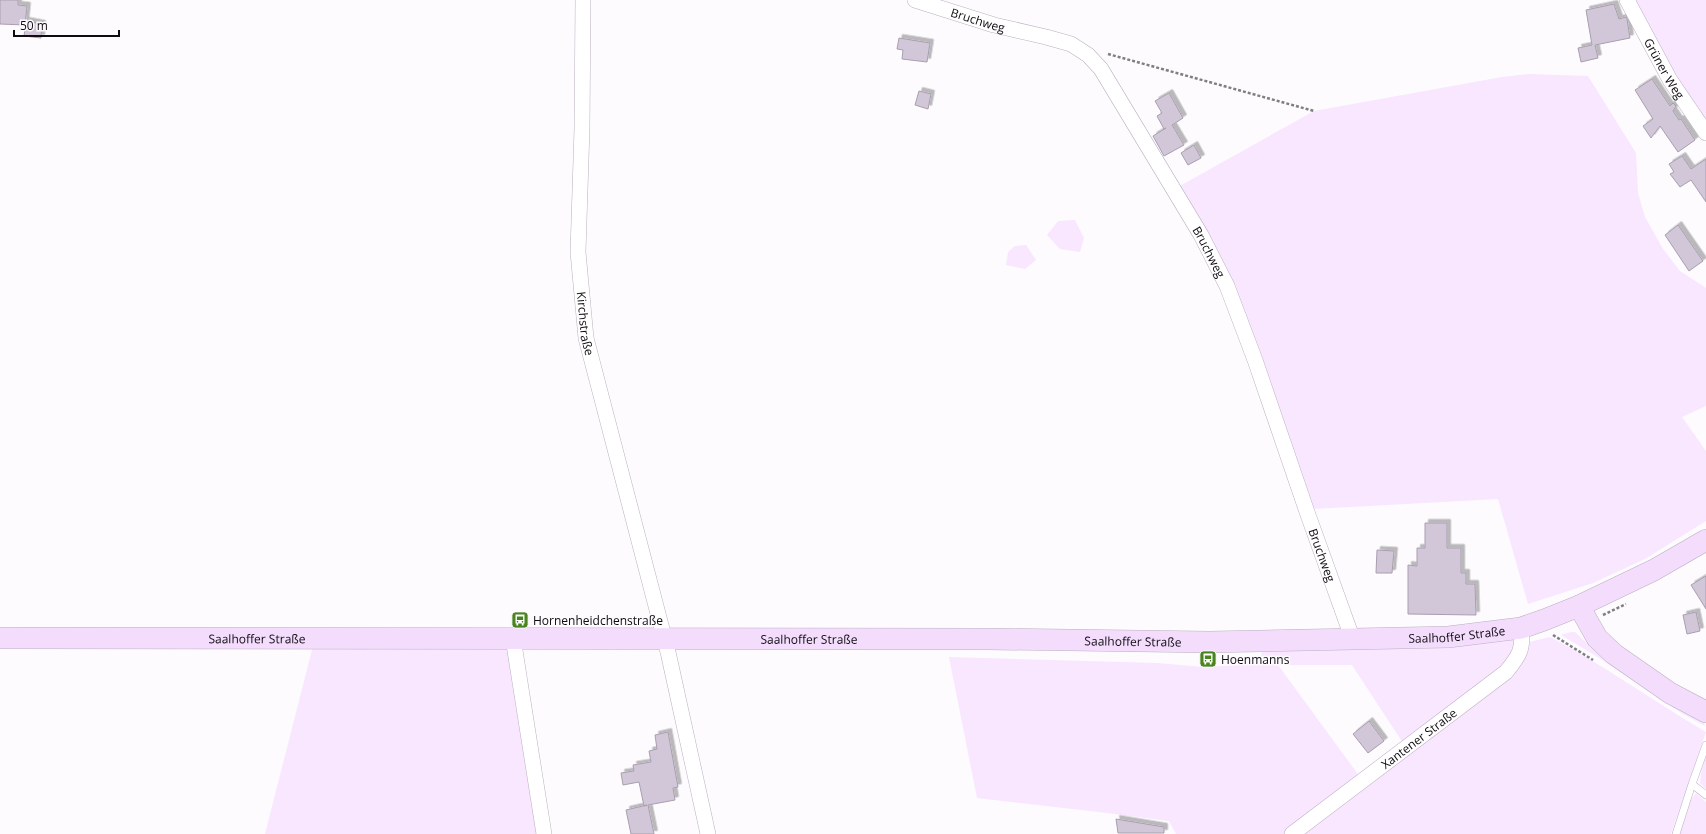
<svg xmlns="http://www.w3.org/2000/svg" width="1706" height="834" font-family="'Open Sans',sans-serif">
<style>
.green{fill:#f8e7ff}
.building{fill:#d2c7d8;stroke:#a99eae;filter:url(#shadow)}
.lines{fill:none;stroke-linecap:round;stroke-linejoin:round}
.lane-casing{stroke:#bbb0c0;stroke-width:8}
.street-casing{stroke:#bbb0c0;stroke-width:16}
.secondary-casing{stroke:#bbb0c0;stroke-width:22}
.path{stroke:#817e83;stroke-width:2.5;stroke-dasharray:3 2;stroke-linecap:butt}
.lane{stroke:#fff;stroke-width:7}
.street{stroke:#fff;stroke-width:15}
.secondary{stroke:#f3dcfc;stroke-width:21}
.labels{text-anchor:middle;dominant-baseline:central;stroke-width:3;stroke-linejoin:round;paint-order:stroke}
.street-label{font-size:12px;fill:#0f0b11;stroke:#fdfbfe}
.poi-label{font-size:12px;fill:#0f0b11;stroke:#fdfbfe;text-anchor:start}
</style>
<defs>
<filter id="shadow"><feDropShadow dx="3.5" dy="-3.5" stdDeviation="0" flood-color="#0004"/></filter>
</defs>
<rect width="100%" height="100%" fill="#fdfbfe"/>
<path class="green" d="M1635,0H1706V119L1667,62Z
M1529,74L1588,76L1636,153L1638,193L1645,217L1663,249L1680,271L1706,288V406L1682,417L1706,451V521L1645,559L1593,583L1528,604L1498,499L1313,509L1178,187L1314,111L1502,77Z
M1075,220L1084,238L1080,252L1060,249L1047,235L1058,221Z
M1026,245L1036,260L1025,269L1006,265L1008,252L1015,246Z
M1571,632H1575C1613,669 1658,694 1704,722L1705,726L1683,714L1596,656L1561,635Z
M1550,637C1604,665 1653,701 1706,732L1671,834H1297L1409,752L1529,642Z
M315,638H513L544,834H265Z
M1515,638L1514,657L1403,743L1352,665H1278L1360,777L1284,834H1176L1169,821L1099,812L977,798L949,657L1157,663L1204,667L1260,664L1262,649Z
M1706,756V789L1700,783L1701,773Z
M1696,793L1706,802V834H1679L1691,800Z"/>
<path class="building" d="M0,0H18V5L27,6L25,25L0,24Z
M1614,4L1619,19L1626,17L1627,19L1630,38L1595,45L1598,58L1581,62L1578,48L1592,45L1586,10Z
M26,21L42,24L41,38L24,36Z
M899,38L930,43L927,62L902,59L903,50L897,49Z
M1652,79L1670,106L1673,103L1676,106L1673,111L1679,120L1681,119L1695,140L1678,152L1660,126L1651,138L1643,126L1653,119L1635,90Z
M919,91L931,94L928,109L915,105Z
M1169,93L1183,118L1172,125L1184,145L1164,156L1153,136L1166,128L1164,129L1157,116L1162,113L1155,101Z
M1194,145L1201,158L1188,165L1181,153Z
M1682,156L1691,169L1706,159V202L1691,180L1680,187L1670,174L1674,172L1669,164Z
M1678,225L1703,261L1689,271L1665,235Z
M1425,523H1447V548H1461V573H1466V584H1475L1476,615L1408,614V565L1417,566V548H1425Z
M1377,550L1394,551L1392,573H1376Z
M1706,576V609L1691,585Z
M1696,612L1700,631L1687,634L1683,615Z
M1369,721L1384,741L1368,753L1353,734Z
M668,732L678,787L673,788L675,800L648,805L654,834H631L626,810L647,805L644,806L639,782L623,785L621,773L634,771L633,765L651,762L649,751L657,749L655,735Z
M1116,819L1164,827V833H1118Z"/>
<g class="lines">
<g class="lane-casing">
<path id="lane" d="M1706,745L1692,784L1706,795
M1676,834L1692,784"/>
</g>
<g class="street-casing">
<g id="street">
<path id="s1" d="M583,0L582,128L578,252L586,338L668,652L708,834"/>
<path id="s2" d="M915,0L994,25L1046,37L1071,44L1088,55L1101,69L1201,235L1227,286L1255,360L1307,512L1353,640"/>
<path id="s3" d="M1627,0L1670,80L1706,133"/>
<path d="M513,638L544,834"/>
<path id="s4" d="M1292,834L1506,672C1519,656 1524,649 1521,628"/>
</g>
</g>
<g class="secondary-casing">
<g id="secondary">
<path d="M1579,606L1597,638L1614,654L1670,693L1706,712"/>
<path id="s5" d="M0,638L989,639L1209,642L1448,637L1521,628L1544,620L1579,606L1654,570L1706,540"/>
</g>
</g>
<path class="path" d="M1108,54L1314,111
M1603,615L1626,604
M1553,635L1593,660"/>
<use href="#lane" class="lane"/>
<use href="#street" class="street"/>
<use href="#secondary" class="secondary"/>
</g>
<defs>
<g id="bus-square" transform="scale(0.9)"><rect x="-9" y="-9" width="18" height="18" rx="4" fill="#498421" stroke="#fdfbfe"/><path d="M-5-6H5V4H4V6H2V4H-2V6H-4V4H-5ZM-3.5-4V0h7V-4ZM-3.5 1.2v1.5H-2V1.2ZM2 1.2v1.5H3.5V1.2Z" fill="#fff"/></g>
</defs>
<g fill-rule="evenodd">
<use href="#bus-square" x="520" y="620"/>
<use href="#bus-square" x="1208" y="659"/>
</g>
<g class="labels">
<g class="street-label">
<text stroke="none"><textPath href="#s2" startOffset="66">Bruchweg</textPath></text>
<text stroke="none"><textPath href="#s3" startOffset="78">Grüner Weg</textPath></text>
<text stroke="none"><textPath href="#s2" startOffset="414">Bruchweg</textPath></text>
<text stroke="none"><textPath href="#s1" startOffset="324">Kirchstraße</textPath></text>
<text stroke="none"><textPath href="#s2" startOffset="738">Bruchweg</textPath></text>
<text stroke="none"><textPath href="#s5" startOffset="1457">Saalhoffer Straße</textPath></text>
<text stroke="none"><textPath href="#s5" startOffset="257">Saalhoffer Straße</textPath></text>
<text stroke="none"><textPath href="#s5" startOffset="809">Saalhoffer Straße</textPath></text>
<text stroke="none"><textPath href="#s5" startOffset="1133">Saalhoffer Straße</textPath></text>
<text stroke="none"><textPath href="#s4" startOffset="159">Xantener Straße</textPath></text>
</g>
<g class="poi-label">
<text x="533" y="620">Hornenheidchenstraße</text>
<text x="1221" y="659">Hoenmanns</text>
</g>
</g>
<path d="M14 30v6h105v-6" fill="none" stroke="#0f0b11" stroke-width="2"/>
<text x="20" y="30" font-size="12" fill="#0f0b11" stroke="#fdfbfe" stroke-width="3" paint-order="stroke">50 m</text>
</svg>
